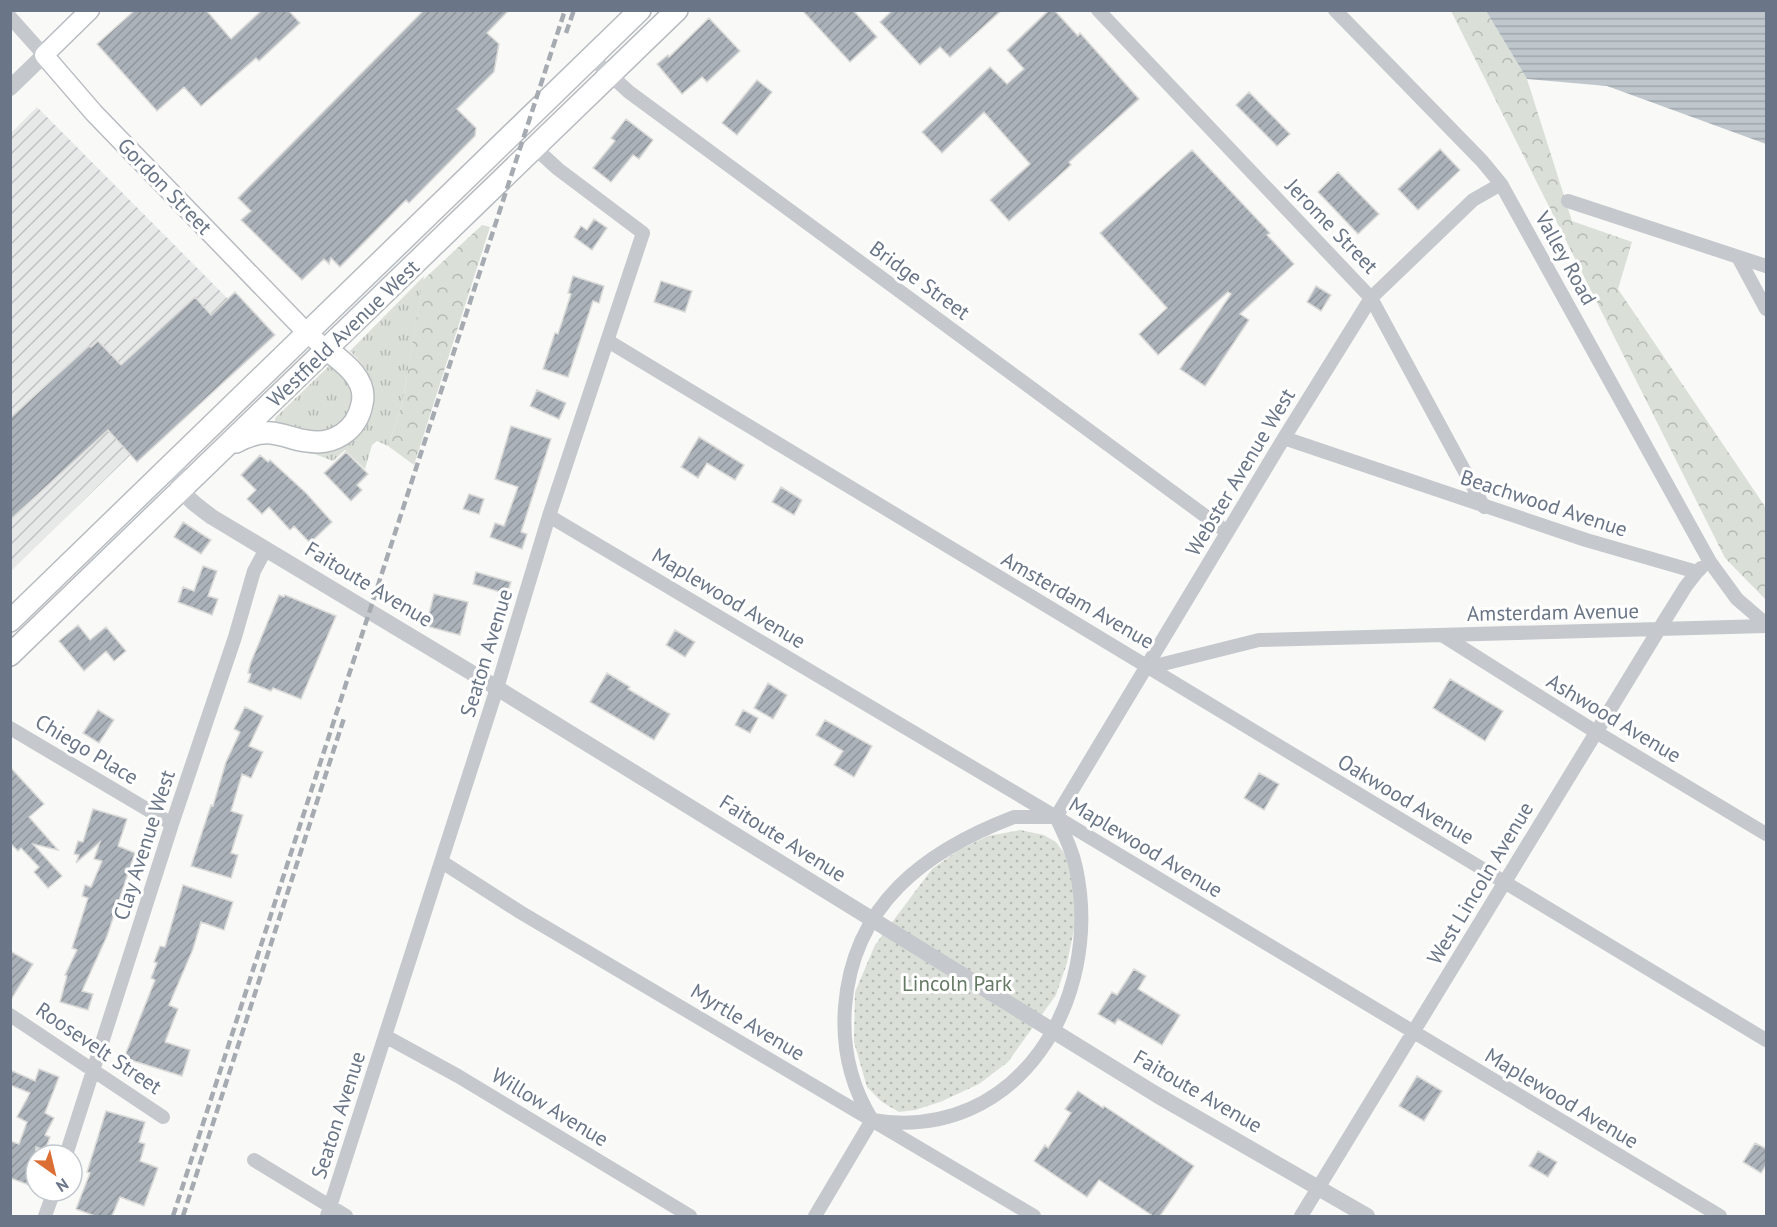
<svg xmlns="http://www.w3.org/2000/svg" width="1777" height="1227" font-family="'PT Sans',sans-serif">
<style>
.industrial{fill:url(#industrial-furrows)}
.grass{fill:url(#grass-tufts)}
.forest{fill:url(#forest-crowns)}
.park{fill:url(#park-dots)}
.water{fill:url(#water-rules)}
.building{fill:url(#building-hatch);stroke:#dbdbd9;stroke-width:1.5}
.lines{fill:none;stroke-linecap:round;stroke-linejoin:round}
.secondary-casing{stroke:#b8bbc1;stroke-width:21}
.primary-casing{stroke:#b8bcc0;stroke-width:24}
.minor{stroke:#c5c8cc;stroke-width:14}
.tertiary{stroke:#c5c8cc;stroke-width:16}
.secondary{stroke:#fff;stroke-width:18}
.primary{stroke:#fff;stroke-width:21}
.rail{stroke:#a6abb1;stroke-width:4.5;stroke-dasharray:9 4.5;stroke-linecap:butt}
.labels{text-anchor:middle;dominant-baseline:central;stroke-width:6;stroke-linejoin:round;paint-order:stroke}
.street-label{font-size:21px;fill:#6a7687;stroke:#fff}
.park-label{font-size:21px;fill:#667964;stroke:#fff}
</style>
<defs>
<pattern id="industrial-furrows" width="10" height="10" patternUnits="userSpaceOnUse" patternTransform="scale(1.5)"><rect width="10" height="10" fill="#e7e8e8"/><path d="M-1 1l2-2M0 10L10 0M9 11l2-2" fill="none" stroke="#bfc1c2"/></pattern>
<pattern id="grass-tufts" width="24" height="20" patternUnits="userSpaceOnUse" patternTransform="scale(1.5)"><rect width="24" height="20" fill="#dae0d8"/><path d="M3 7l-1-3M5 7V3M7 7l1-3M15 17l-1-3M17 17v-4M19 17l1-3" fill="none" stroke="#b5bab5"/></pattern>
<pattern id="forest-crowns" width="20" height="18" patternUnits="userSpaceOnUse" patternTransform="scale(1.5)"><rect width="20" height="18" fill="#dae0d8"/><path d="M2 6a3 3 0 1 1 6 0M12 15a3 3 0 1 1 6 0" fill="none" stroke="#b5bab5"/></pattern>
<pattern id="park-dots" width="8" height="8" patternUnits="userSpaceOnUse" patternTransform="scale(1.5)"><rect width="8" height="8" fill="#dae0d8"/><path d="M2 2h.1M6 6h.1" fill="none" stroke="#b5bab5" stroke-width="1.8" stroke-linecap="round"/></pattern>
<pattern id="water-rules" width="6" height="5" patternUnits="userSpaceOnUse" patternTransform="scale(1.5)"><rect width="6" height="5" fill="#bfc7cd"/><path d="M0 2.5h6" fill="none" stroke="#9fa6ac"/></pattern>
<pattern id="building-hatch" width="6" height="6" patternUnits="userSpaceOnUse" patternTransform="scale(1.5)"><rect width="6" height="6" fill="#acb2b9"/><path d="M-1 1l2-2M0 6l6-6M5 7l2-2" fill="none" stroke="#90959c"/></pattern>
</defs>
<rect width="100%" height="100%" fill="#f9f9f7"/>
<path class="industrial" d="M37,107L259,330L11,571V133Z"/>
<path class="grass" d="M424,276L402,405L388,446L377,441L372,445L365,469L345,450L333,461L312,453C353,453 386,419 370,378C366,367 358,359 350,351Z
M330,365H335C340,372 348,380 351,388C357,408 342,431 321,431C305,432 290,425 275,422V418Z"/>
<path class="forest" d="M1451,11H1486L1527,79L1572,221L1632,242L1618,289L1766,508V600L1725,558Z
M482,225L490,227L414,465L388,446L402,405L423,280Z"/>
<path class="park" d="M1020,830L1044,835L1056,842L1067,857L1075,882V925L1067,963L1056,995L1008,1062L979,1084L940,1102L915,1110L899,1112L882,1102L867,1087L854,1042L855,992L875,945L932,869L959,850L988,836Z"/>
<path class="water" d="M1486,11H1766V144L1607,86L1527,79Z"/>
<path class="building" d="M135,10H206L231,39L262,10H288L300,23L259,61L256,58L201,106L184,87L157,111L97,44Z
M424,10H509L487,33L499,44L494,72L457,109L476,128L475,136L409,203L406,200L340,267L331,258L329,264L324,259L302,280L241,220L251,211L238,198Z
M802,10H853L877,37L850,62Z
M893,10H1002L950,57L940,47L920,65L880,22Z
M1049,10H1054L1078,36L1080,33L1139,99L1069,162L1071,165L1009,221L990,200L1030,164L984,112L942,153L922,132L990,67L1007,84L1024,69L1007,50Z
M709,18L740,51L707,82L702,77L682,94L657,64L668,55L669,57Z
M757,80L772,92L737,135L722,123Z
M1249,92L1290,134L1277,146L1236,105Z
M626,119L653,140L639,159L633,155L611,182L593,168L615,141L611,138Z
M1440,149L1460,170L1418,210L1398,189Z
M1192,150L1270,233L1267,235L1294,264L1240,314L1249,320L1205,386L1180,369L1231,294L1228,292L1158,355L1139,334L1167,308L1100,233Z
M1338,172L1379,214L1358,234L1318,192Z
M594,219L607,228L592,250L574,237L581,226L587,230Z
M573,276L604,286L599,303L593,301L568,377L543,369L555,333L558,334L571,294L568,293Z
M661,281L692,291L685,312L654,302Z
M1316,286L1331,295L1321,311L1307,302Z
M235,292L275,335L137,462L108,430L10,520V418L89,346L91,347L98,341L121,365L195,297L211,315Z
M537,390L566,403L559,419L530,406Z
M511,426L551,439L521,532L527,534L522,549L490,537L495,523L504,526L518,487L495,479Z
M699,437L744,465L735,480L707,463L698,478L681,467Z
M346,452L368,474L357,485L362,490L351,501L324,473Z
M260,455L268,462L270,460L306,493L332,522L310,543L294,526L290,530L269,507L262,514L247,499L256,490L241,475Z
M781,487L802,500L794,515L772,502Z
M469,494L484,499L479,514L463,509Z
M183,522L211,540L201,554L174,537Z
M203,566L217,571L208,596L218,599L212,615L178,602L183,587L194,591Z
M476,572L511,582L507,594L473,584Z
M434,594L468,602L460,635L426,626Z
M279,595L284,597L285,595L336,616L301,699L273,688L271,691L248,682L251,674L248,673L251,662Z
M78,625L90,640L106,627L126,651L114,661L106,651L84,671L59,641Z
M675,630L695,642L685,657L666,645Z
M607,673L630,687L628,689L670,714L654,740L590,702Z
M1450,679L1503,711L1485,741L1433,708Z
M768,683L787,695L773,719L754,708Z
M245,707L263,716L249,746L263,752L251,778L242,774L231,811L243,815L231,853L238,855L231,878L191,866L211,805L213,806L226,762L240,732L234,729Z
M98,710L114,720L99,743L83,733Z
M743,710L758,718L750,733L735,725Z
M825,720L872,746L854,777L834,765L843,751L816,735Z
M10,767L44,804L29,817L58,850L33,844L62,876L48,888L34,872L39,867L21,848L18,851L10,843Z
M1259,773L1279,784L1264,810L1244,798Z
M93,809L127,819L118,846L135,853L107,936L82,991L93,994L88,1010L60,1002L67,976L65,975L77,950L72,948L88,898L82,896L85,885L91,887L102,861L94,859L100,842L76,863L79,855L74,854L78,841L83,842Z
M183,885L233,902L224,930L201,922L193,949L169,1005L178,1009L165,1042L190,1050L182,1076L124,1058L155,980L151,978L157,963L154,962L160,946L165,947Z
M10,951L33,964L10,1001Z
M1134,969L1146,976L1138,989L1180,1015L1162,1045L1118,1019L1115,1024L1098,1014L1112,992L1117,995Z
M39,1069L59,1077L45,1113L54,1118L45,1135L50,1137L45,1150L36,1147V1175L32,1186L10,1178V1141L19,1144L27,1122L17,1117L30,1093L10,1085V1070L35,1081Z
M1417,1076L1442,1091L1424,1121L1399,1106Z
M1078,1091L1103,1108L1104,1106L1194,1166L1160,1216H1153L1099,1180L1087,1197L1034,1161L1045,1145L1048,1148L1071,1113L1065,1109Z
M106,1111L145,1122L139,1142L145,1144L140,1161L158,1168L144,1206L120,1197L112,1216H95L76,1209L90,1173L87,1172Z
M1755,1143L1767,1149V1164L1761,1173L1743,1162Z
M1538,1151L1557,1162L1548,1177L1529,1166Z"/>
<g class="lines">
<g class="secondary-casing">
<path id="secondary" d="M90,10L44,55L94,113L307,333L326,349"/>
</g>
<g class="primary-casing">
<path id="primary" d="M236,442C247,436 259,432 271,433C284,434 295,440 307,441C334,446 357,430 362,404C368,379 343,362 326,349
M10,621L640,10
M10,655L677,10"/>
</g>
<path class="minor" d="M1098,10L1371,298L1484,507
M1335,10L1482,161L1501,184L1710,562L1737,599L1766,624
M10,17L44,55
M592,58L629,92L1227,532
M1568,201L1766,266
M1738,257L1766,309
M608,341L1766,1040
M1284,438L1586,540L1697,572L1701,568
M549,516L1056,817L1720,1216
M1442,635L1596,732L1766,834
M1147,668L1259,640L1766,626
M10,728L172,824
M1014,817H1056C1064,834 1072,849 1076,868C1104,998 1019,1144 872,1120C851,1086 842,1047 845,1007C853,904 925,851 1014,817Z
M1056,817L1284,438L1371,298L1473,200L1501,184
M442,862L520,912L1034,1216
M10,1015L163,1117
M385,1036L458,1076L690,1216
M66,1155L172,824L235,637L254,571L266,549
M254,1160L346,1216
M45,1216L54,1191
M327,1216L497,688L549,516L643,233L558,169L535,148
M815,1216L872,1120
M1301,1216L1658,631L1686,586L1697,572"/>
<path class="tertiary" d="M10,88L44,55
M179,458C172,490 188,499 212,517L497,688L1157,1095L1367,1216"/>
<use href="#secondary" class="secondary"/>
<use href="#primary" class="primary"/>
<path class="rail" d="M566,33L574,10
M173,1216L565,10
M183,1216L345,715"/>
</g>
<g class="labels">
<g class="street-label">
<text transform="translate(165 186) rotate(46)">Gordon Street</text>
<text transform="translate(1332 226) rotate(46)">Jerome Street</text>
<text transform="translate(1566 258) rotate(61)">Valley Road</text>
<text transform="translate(920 280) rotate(36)">Bridge Street</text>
<text transform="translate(343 333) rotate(-44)">Westfield Avenue West</text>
<text transform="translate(1240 472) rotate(-59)">Webster Avenue West</text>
<text transform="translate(1544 503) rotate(18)">Beachwood Avenue</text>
<text transform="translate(369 584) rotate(31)">Faitoute Avenue</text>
<text transform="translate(729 598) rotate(31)">Maplewood Avenue</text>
<text transform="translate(1078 600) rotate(30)">Amsterdam Avenue</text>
<text transform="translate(1553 612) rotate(-1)">Amsterdam Avenue</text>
<text transform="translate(486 653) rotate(-73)">Seaton Avenue</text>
<text transform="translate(1614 718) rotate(31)">Ashwood Avenue</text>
<text transform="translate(87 749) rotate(31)">Chiego Place</text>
<text transform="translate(1406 799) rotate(31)">Oakwood Avenue</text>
<text transform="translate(783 838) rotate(32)">Faitoute Avenue</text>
<text transform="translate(144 845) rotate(-72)">Clay Avenue West</text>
<text transform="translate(1146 847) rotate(31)">Maplewood Avenue</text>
<text transform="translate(1480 883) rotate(-59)">West Lincoln Avenue</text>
<text transform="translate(748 1022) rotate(31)">Myrtle Avenue</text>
<text transform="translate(99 1048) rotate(34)">Roosevelt Street</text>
<text transform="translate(1198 1091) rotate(30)">Faitoute Avenue</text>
<text transform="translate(1562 1098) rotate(31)">Maplewood Avenue</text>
<text transform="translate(550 1107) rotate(31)">Willow Avenue</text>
<text transform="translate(338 1115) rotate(-72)">Seaton Avenue</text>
</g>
<g class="park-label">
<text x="957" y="983">Lincoln Park</text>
</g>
</g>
<rect width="1777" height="1227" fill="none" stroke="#6a7687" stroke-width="24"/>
<g transform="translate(54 1173) rotate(146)"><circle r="28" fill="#ffffff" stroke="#c3c8cf" stroke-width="1.5"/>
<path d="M0-4.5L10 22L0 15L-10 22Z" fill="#db6e35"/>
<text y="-9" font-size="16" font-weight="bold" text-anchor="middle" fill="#6a7687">N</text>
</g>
</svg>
